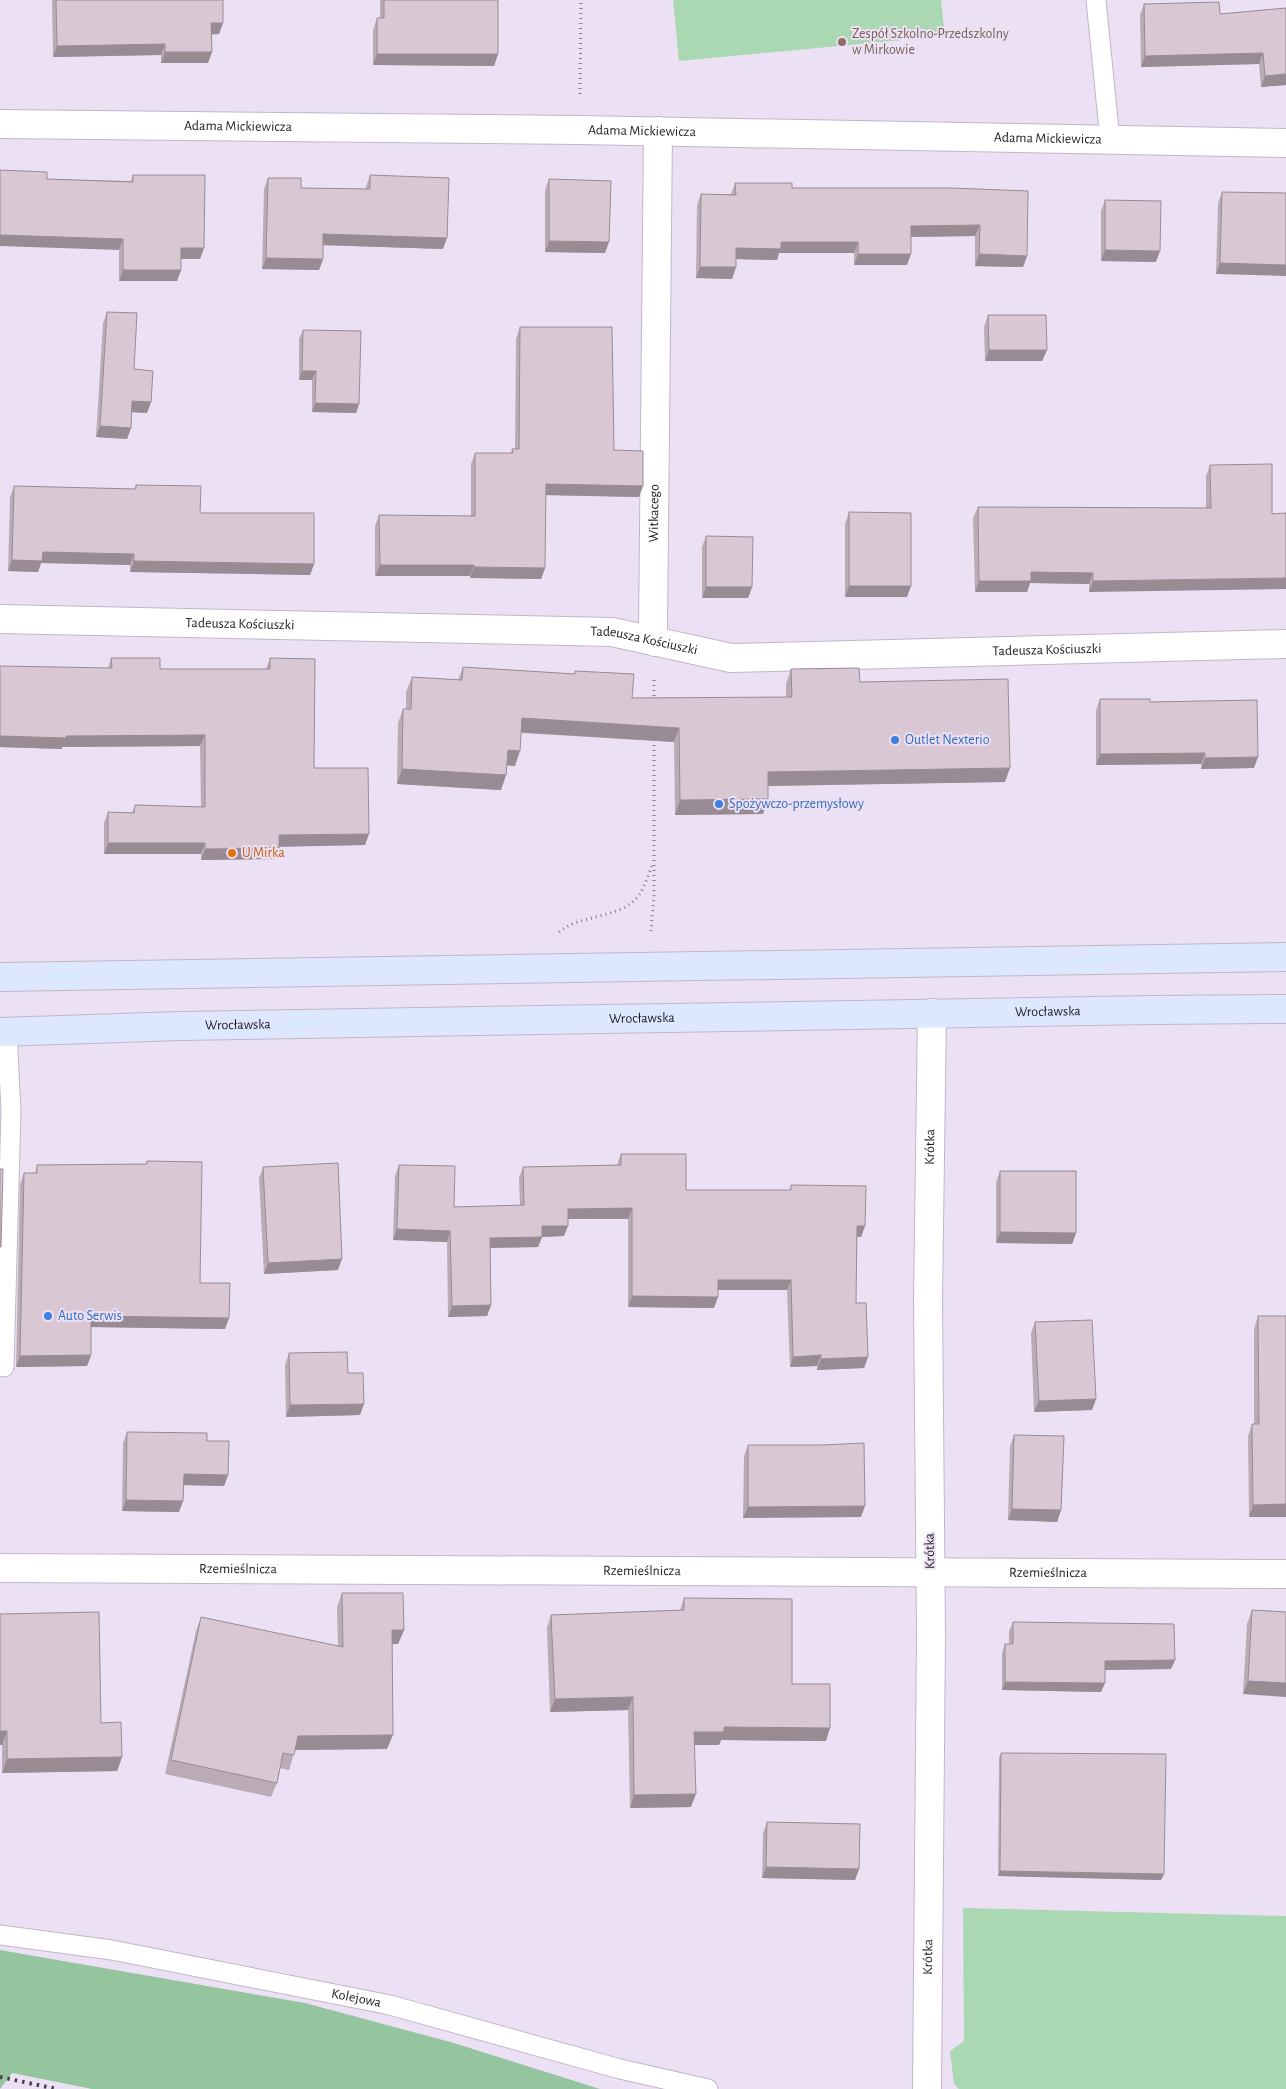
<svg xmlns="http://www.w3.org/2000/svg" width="1286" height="2089" font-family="'Alegreya Sans',sans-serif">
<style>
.green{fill:#aad8b3}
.forest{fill:#94c59e}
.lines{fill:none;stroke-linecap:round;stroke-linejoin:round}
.service-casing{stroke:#c0b6c8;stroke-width:21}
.minor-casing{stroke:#c0b6c8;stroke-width:30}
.secondary-casing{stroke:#c0b6c8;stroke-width:30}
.path{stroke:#847d8a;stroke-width:3;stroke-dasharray:1 4;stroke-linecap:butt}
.service{stroke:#fff;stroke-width:19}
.minor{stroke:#fff;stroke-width:28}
.secondary{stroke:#dde7fe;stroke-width:28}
.rail{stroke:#46404a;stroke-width:4;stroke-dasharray:2.5 5;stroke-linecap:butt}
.wall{fill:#bbabb6}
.shaded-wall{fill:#998b94}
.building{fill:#dac7d4;stroke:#998b94}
.education-dot{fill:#8d6e63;stroke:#ece1f4;stroke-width:2}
.shop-dot{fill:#3f7fe0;stroke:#ece1f4;stroke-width:2}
.food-dot{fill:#e8710a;stroke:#ece1f4;stroke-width:2}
.labels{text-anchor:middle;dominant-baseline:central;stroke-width:4;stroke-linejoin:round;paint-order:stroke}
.education-label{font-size:14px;fill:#785e54;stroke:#ece1f4;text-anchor:start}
.street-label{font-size:14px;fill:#1e1a21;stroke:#ece1f4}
.shop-label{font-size:14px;fill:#366cbe;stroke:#ece1f4;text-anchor:start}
.food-label{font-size:14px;fill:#c56008;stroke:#ece1f4;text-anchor:start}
</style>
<rect width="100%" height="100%" fill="#ece1f4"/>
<path class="green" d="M673,0H941L945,36L679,61Z
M963,1908L1286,1916V2089H959L954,2084L950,2051L964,2041Z"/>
<path class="forest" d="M0,1950L305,2003L454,2043L600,2089H92L12,2073L0,2089Z"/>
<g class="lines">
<g class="service-casing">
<g id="service">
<path d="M1096,0L1110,140"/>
<path d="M4,1367L11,1110L7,1032"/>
<path id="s1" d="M0,1935L112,1950L390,2005L620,2069L708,2089"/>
</g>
</g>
<g class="minor-casing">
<g id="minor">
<path id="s2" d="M0,124L579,130L1286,143"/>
<path id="s3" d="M0,619L612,632L731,658L1286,644"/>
<path id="s4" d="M655,642L653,630L658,131"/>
<path id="s5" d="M0,1568L1286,1574"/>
<path id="s6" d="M927,2089L931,1634L928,1300L932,1013"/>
</g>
</g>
<g class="secondary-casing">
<g id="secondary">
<path d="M0,977L1286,957"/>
<path id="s7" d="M0,1032L181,1026L1153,1010L1286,1009"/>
</g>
</g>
<path class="path" d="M580,94L581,0
M654,701V677
M651,931L654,895V737
M559,932C582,913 621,920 639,895C645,886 649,873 653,863"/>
<use href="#service" class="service"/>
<use href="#minor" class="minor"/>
<use href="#secondary" class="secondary"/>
<path class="rail" d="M0,2077L57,2089"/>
</g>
<path class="wall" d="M52,0H223V23L219,34H211L212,52L208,63H161V55L53,57Z
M380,0H498V54L494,66L373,65V30L377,18H380Z
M1144,4L1220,14L1286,8V85L1261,87L1259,64L1141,67L1140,15Z
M133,175L204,248L200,259H181V270L177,281H119V250L47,179L131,181Z
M370,175L443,249L323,245V259L319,270L262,269L264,189L268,178L301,188L366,189V187Z
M549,179L605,253L545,252V190Z
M735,183L792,188H951L1027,256L1023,267L975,266V236L911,237L907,265H854V253H779L777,260L736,259V267L732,279L696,278L697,205L701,194H731Z
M1222,192L1286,193L1216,274L1218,203Z
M1105,200L1156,262L1101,261V211Z
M107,312L134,369L151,402L147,413L132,412L131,428L127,439L96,437L103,323Z
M988,315L1047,350L1042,361H985L984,327Z
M520,327L614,450L639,497L545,495V568L541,579L470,578V576H375V526L379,515L471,516V464L475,453H511L512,449H515L516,339Z
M303,330L359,404L356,413L312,412V380H299V339Z
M1210,465L1272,514L1089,592V584L1030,583L1027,592H975L973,518L978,507L1206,508V476Z
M136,485L314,564L310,575L130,572V565L41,563L38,572L8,571L10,497L14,486L134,489Z
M849,512L907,597H845V524Z
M706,536L752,587L748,598H702V547Z
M111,658L160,669H266L270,658L314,768L365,845L279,846L275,859L201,860V854H104V823L108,812L132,813L135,805L201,807L200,746L62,747V749L0,747L108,668Z
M463,667L574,674L575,671L632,698L786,697V684L791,669L860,682L1005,782L768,786V799L763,814L675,815L674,742L521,733L515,766L507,765L506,775L501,790L397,784L398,723L403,709H406V692L412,677L458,680Z
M1100,699L1150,702L1254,768L1201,769V764L1096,765V710Z
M621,1154L686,1190H790L791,1185L865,1226L861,1237H857L856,1303L868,1357L864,1368L817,1370V1366L790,1367L787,1290H718L714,1308L628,1307V1219H568L564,1236L542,1237L538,1247L490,1248L491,1305L487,1316L448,1317L447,1242L393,1240L395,1176L399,1165L454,1207L520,1206L519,1178L523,1167L617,1165Z
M147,1161L200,1283L225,1329L91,1327V1355L87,1366L16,1367L20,1184L24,1173H35L37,1165L146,1164Z
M263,1167L338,1270L264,1274L259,1178Z
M1000,1171L1076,1233L1072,1244L996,1243V1182Z
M1258,1316H1286V1517H1249L1248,1436L1252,1424H1254V1329Z
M1035,1322L1096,1399L1092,1410L1034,1412L1031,1333Z
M289,1353L360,1415L286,1417L285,1365Z
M127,1432L207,1441L228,1475L224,1486L184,1485L183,1501L179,1512L122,1511L123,1443Z
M1014,1435L1061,1510L1057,1522L1008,1520L1010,1446Z
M748,1445L861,1517L743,1518L744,1456Z
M342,1593L404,1630L398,1644H392L387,1749L295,1750L289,1770L280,1768L277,1783L271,1797L165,1774L196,1631L201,1617L338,1646L337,1607Z
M684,1598L792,1684L826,1741L721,1740L719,1745H695L691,1807L630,1808L628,1710L550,1712L547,1628L551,1615L680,1610Z
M1252,1610L1286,1612L1243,1694L1247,1624Z
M0,1614L101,1723L122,1757L117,1771L2,1773V1745H0Z
M1013,1622L1175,1660L1171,1669L1105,1670V1683L1101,1692L1002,1690V1653L1005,1644H1009V1631Z
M1001,1753L1164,1874L1161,1880L998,1876L999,1758Z
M767,1822L859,1869L855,1880L762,1878L763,1833Z"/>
<path class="shaded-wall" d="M211,23H223L219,34L207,35Z
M165,44L161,55L53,57L57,46Z
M165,52H212L208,63H161Z
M1263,53L1259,64L1141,67L1145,56Z
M377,54H498L494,66L373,65Z
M1286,74V85L1261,87L1265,76Z
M980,225L975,236L907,237L911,226Z
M323,234L447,238L443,249L319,245Z
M0,235L123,239L119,250L0,246Z
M549,241L609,242L605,253L545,252Z
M781,242H858L854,253H779L777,260L732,259L736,248Z
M181,248H204L200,259H177Z
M1105,250L1160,251L1156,262L1101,261Z
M858,254H911L907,265H854Z
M979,254L1027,256L1023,267L975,266Z
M266,258L323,259L319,270L262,269Z
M1220,263L1286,265V276L1216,274Z
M700,267H736L732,279L696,278Z
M123,270H181L177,281H119Z
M989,350H1047L1042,361H985Z
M302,371H316L312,380H299Z
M132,401L151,402L147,413L128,412Z
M315,403L359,404L356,413L312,412Z
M100,426L131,428L127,439L96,437Z
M546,484L643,486L639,497L542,495Z
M43,552L134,554L130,565L41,563L38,572L8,571L12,560Z
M134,561L314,564L310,575L130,572Z
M380,565H474L470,576H375Z
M474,567L545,568L541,579L470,578Z
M1031,572L1093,573L1089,584L1030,583L1027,592H975L979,581Z
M1286,578V589L1089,592L1093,581Z
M849,586H911L907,597H845Z
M706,587H752L748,598H702Z
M522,718L679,728L674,742L516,732Z
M205,735L200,746L62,747V749L0,747V736H66Z
M508,750L520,751L515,766L502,765Z
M1205,753L1201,764L1096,765L1100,754Z
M1258,757L1254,768L1201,769L1205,758Z
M1010,768L1005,782L763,786L768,772Z
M402,769L506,775L501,790L397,784Z
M768,799L763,814L675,815L680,800Z
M369,834L365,845L274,847L279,835Z
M108,843H205L201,854H104Z
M279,848L275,859L201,860L205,849Z
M632,1208L628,1219H564L568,1209Z
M542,1226H568L564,1236L542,1237L538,1247L486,1248L490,1238Z
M857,1226H865L861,1237L853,1236Z
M397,1229L450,1231L447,1242L393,1240Z
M1000,1232L1076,1233L1072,1244L996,1243Z
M342,1259L338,1270L264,1274L268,1263Z
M718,1280H791L787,1290H714Z
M632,1296L718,1297L714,1308L628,1307Z
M491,1305L487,1316L448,1317L452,1306Z
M91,1316L229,1318L225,1329L87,1327Z
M91,1355L87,1366L16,1367L20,1356Z
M821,1355L817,1366L790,1367L793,1357Z
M868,1357L864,1368L817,1370L821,1359Z
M1096,1399L1092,1410L1034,1412L1039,1401Z
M364,1404L360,1415L286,1417L290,1405Z
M184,1474L228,1475L224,1486L180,1485Z
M126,1500L183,1501L179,1512L122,1511Z
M1286,1504V1517H1249L1253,1505Z
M865,1506L861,1517L743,1518L748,1507Z
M1012,1509L1061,1510L1057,1522L1008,1520Z
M392,1630H404L398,1644H387Z
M1175,1660L1171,1669L1102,1670L1105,1661Z
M1248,1681L1286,1683V1697L1243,1694Z
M1005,1682L1105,1683L1101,1692L1002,1690Z
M633,1697L628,1710L550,1712L555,1699Z
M724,1727L830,1728L826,1741L721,1740L719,1745H690L694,1732Z
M0,1731H7L2,1745H0Z
M393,1735L387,1749L293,1750L298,1736Z
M122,1757L117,1771L2,1773L7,1759Z
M696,1794L691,1807L630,1808L634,1795Z
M766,1867L859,1869L855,1880L762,1878Z
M1000,1871L1164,1874L1161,1880L998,1876Z"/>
<path class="building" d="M56,0H223V23H211L212,52H165V44L57,46Z
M384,0H498V54H377V18H384Z
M1219,2L1220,14L1286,8V74L1265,76L1263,53L1145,56L1144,4Z
M0,170L47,172V179L133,182V175H205L204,248H181V270H123V239L0,235Z
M370,175L449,178L447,238L323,234V259L266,258L268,178H301V188L370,189Z
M549,179L611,181L609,242L549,241Z
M735,183H792V188H951L1028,191L1027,256L979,254L980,225L911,226V254H858V242H781V249L736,248V267H700L701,194L736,195Z
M1222,192L1286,193V265L1220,263Z
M1105,200L1161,201L1160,251L1105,250Z
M107,312L137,313L134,369L153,371L151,402L132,401L131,428L100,426Z
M988,315H1046L1047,350H989Z
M520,327H612L614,450L643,451V486L546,484L545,568L474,567V565H380L379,515L475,516V453H513L512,449H519Z
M303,330L361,331L359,404L315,403L316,371H302Z
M1272,464V514L1286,513V578L1093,581V573L1031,572V581H979L978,507L1211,508L1210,465Z
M136,485L201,486L200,513H314V564L134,561V554L43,552L42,561L12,560L14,486L136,489Z
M849,512L911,513V586H849Z
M706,536L753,537L752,587H706Z
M111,658H160V669H270V658L315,659L314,768H368L369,834L279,835V848L205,849V843H108V812L134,813L135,805L205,807V735L66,736V738L0,736V666L112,668Z
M463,667L575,674V671L634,674L632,698L792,697L791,669L859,668L860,682L1008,679L1010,768L768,772V799L680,800L679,728L522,718L520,751L508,750L506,775L402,769L403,709H411L412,677L462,680Z
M1100,699H1150V702L1257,700L1258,757L1205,758V753L1100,754Z
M621,1154H686V1190H791V1185L866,1186L865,1226H857L856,1303H866L868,1357L821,1359V1355L793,1357L791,1280H718V1297L632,1296V1208L568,1209V1226H542V1237L490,1238L491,1305L452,1306L450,1231L397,1229L399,1165L455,1166L454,1207L524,1205L523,1167L621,1165Z
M147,1161L202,1162L200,1283H230L229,1318L91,1316V1355L20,1356L24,1173H37V1165L147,1164Z
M338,1163L342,1259L268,1263L263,1167Z
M0,1169H3L1,1247H0Z
M1000,1171H1076V1233L1000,1232Z
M1258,1316H1286V1504L1253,1505L1252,1424H1259Z
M1092,1320L1096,1399L1039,1401L1035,1322Z
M347,1352L348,1373H363L364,1404L290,1405L289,1353Z
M127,1432L207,1433V1441H229L228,1475L184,1474L183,1501L126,1500Z
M1014,1435L1064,1436L1061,1510L1012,1509Z
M864,1443L865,1506L748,1507V1445H823Z
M342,1593H403L404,1630H392L393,1735L298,1736L294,1755L283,1753L277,1783L171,1760L201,1617L343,1647Z
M684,1598L792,1599V1684H830V1728L724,1727V1732H694L696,1794L634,1795L633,1697L555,1699L551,1615L684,1610Z
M1252,1610L1286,1612V1683L1248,1681Z
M99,1612L101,1723L121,1722L122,1757L7,1759V1731H0V1614Z
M1013,1622L1174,1624L1175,1660L1105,1661V1683L1005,1682V1644H1013Z
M1001,1753L1166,1754L1164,1874L1000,1871Z
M767,1822L860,1824L859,1869L766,1867Z"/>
<circle class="education-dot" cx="842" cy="42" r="5"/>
<g class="shop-dot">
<circle cx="895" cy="740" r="5"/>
<circle cx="719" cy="804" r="5"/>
<circle cx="48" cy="1316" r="5"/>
</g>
<circle class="food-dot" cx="232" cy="853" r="5"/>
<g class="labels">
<g class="education-label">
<text x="852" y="34">Zespół Szkolno-Przedszkolny<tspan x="852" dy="16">w Mirkowie</tspan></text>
</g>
<g class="street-label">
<text stroke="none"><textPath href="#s2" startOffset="238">Adama Mickiewicza</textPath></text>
<text stroke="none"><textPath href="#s2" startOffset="642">Adama Mickiewicza</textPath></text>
<text stroke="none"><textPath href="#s2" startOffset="1048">Adama Mickiewicza</textPath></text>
<text stroke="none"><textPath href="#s4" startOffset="129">Witkacego</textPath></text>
<text stroke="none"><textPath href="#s3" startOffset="240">Tadeusza Kościuszki</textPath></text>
<text stroke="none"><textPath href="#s3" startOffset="645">Tadeusza Kościuszki</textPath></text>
<text stroke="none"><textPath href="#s3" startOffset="1050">Tadeusza Kościuszki</textPath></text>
<text stroke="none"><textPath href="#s7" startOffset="1048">Wrocławska</textPath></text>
<text stroke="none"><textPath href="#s7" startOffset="642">Wrocławska</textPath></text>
<text stroke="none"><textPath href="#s7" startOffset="238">Wrocławska</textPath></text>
<text stroke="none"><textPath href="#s6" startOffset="942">Krótka</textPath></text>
<text transform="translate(930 1551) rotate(-91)">Krótka</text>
<text stroke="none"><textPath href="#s5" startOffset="238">Rzemieślnicza</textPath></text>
<text stroke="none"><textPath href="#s5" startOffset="642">Rzemieślnicza</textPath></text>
<text stroke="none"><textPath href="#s5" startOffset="1048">Rzemieślnicza</textPath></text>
<text stroke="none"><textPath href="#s6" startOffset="132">Krótka</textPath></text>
<text stroke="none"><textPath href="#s1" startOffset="362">Kolejowa</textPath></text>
</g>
<g class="shop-label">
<text x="905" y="740">Outlet Nexterio</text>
<text x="729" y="804">Spożywczo-przemysłowy</text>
<text x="58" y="1316">Auto Serwis</text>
</g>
<g class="food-label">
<text x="242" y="853">U Mirka</text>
</g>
</g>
</svg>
